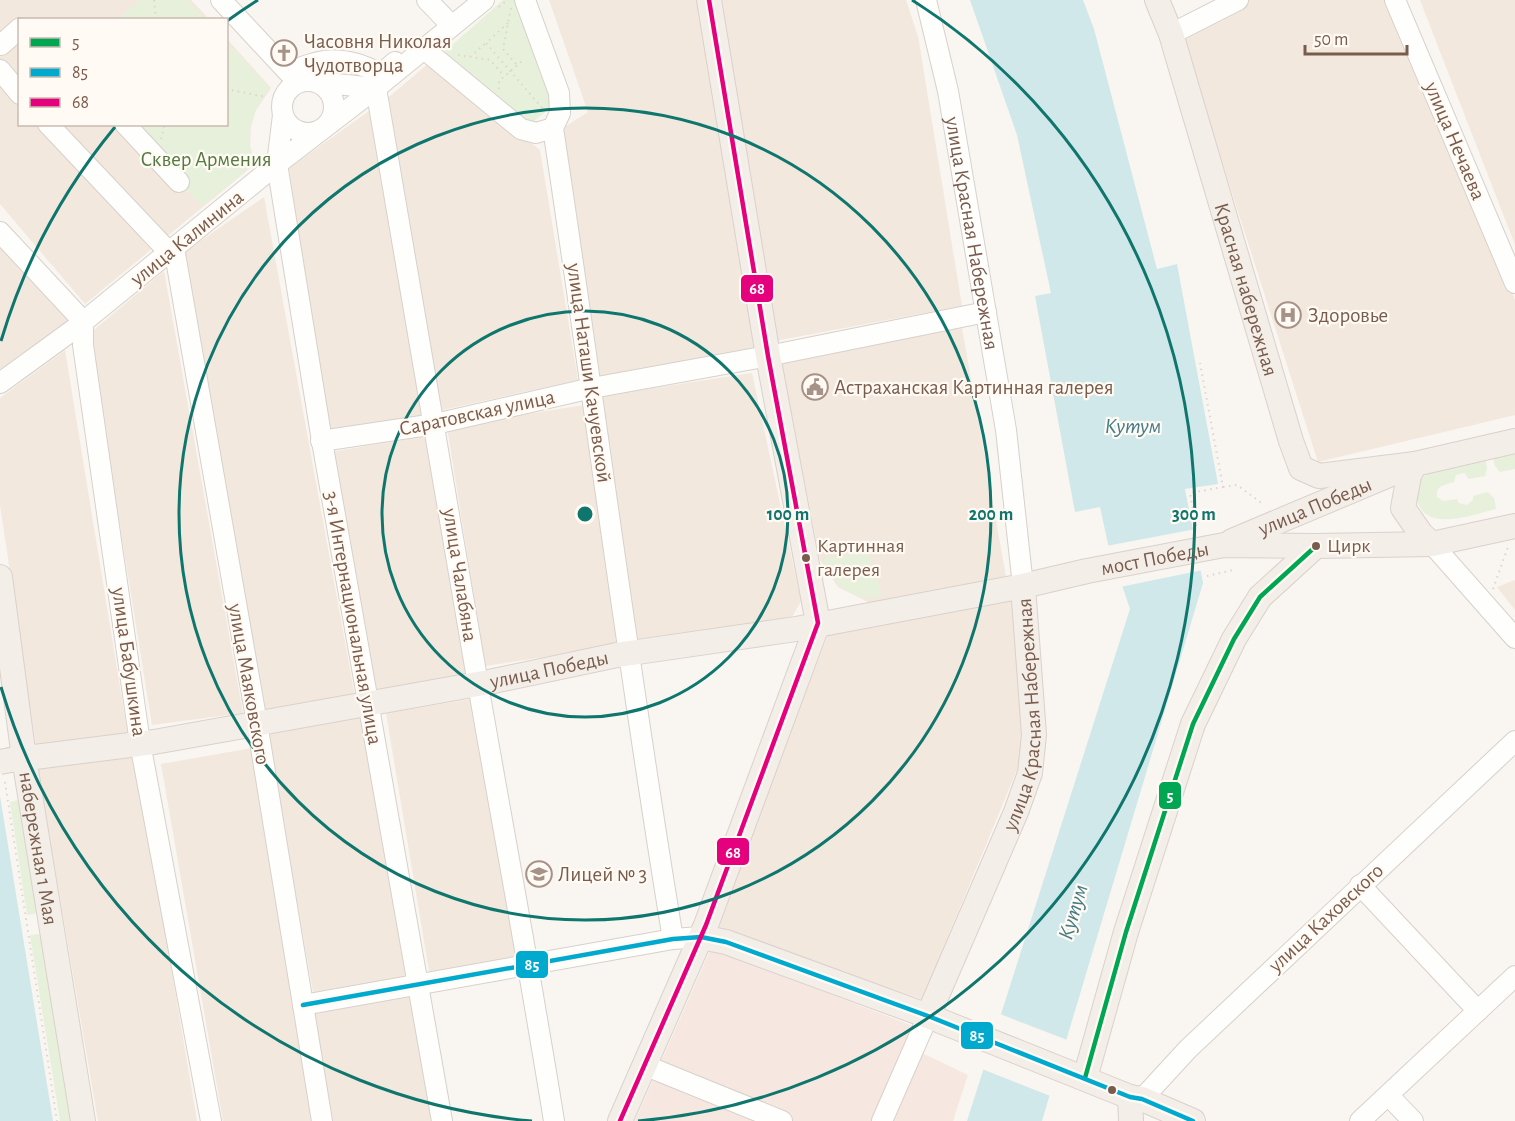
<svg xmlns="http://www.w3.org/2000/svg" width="1515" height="1121" font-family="'Alegreya Sans',sans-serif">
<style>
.residential{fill:#f2e8de}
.commercial{fill:#f6e8e1}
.green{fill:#e7f0db}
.water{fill:#d0e8ea}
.pier{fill:#f9f5f0}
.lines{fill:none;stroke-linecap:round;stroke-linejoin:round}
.minor-casing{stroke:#d7d1cb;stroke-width:22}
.major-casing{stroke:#dad1cc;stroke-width:26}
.path{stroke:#dcd5d0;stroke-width:2;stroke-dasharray:1.5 4.5;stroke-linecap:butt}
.minor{stroke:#fefefd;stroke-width:20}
.major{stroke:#f3eee8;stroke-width:24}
.major-bridge-casing{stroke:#dad1cc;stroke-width:26;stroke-linecap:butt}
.major-bridge{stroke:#f3eee8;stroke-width:24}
.bus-1-casing{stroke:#fffaf3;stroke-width:9}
.bus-2-casing{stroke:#fffaf3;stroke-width:9}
.bus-3-casing{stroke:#fffaf3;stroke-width:9}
.bus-1{stroke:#00a651;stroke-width:4.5}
.bus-2{stroke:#00a9ce;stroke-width:4.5}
.bus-3{stroke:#e5007d;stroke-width:4.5}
.ring{fill:none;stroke:#0f766e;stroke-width:3}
.bus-dot{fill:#7a5c4d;stroke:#fffaf3;stroke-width:2}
.labels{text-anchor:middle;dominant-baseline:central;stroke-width:4.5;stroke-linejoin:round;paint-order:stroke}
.bus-label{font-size:20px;fill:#7a5c4d;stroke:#fffaf3;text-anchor:start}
.poi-label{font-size:21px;fill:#7a5c4d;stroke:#fffaf3;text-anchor:start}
.street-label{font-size:21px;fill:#7a5c4d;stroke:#fffaf3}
.park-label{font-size:21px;fill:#537a41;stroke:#fffaf3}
.water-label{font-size:22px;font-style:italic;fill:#437c86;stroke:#fffaf3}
.centre{fill:#0f766e;stroke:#fffaf3;stroke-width:3}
.ring-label{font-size:18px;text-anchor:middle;font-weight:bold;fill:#0f766e;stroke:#fffaf3;stroke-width:4.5;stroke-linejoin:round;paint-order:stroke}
.line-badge{stroke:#fffaf3;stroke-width:2}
.badge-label{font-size:16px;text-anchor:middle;font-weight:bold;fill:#fff}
</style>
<rect width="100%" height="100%" fill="#f9f5f0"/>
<path class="residential" d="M0,0H191L209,19L20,20V124H226L227,39L271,88L256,110L251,126L250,145L255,164L85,304L0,204Z
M549,0H701L758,348L601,382L563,128L588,112Z
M722,0H906L918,36L962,306L775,341Z
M1248,0H1389L1515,300V415L1318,462L1181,33Z
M1420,0H1515V245Z
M430,62L540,150L578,380L438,411L383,102Z
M369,111L422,417L327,433L289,168Z
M264,197L355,697L266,711L183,253Z
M0,234L75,315L0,370Z
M164,271L243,713L152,725L89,334Z
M962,328L1006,577L872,604L838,587L820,560L781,359Z
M65,350L128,736L36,746L0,505V398Z
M752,373L801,601L791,619L637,642L601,396Z
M584,405L622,645L485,666L447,427Z
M427,436L469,675L372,692L330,452Z
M1515,580V610L1497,587Z
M1014,594L1031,736L922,999L714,929L831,627Z
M478,698L523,958L430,977L386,713Z
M360,715L406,977L313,992L267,731Z
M252,748L317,1121H223L161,764Z
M135,753L197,1121H98L38,769Z
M411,989L433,1121H333L313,1010Z"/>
<path class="commercial" d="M711,948L913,1026L873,1121H635Z
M916,1050L968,1075L953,1121H886Z"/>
<path class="green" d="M140,0H187L206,19H117Z
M503,0H520L553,105L526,128L442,54Z
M227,42L270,88C251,111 244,136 254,164L202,206L125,125L226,124Z
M1515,451V469L1500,472L1495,466L1493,456Z
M1485,458L1487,468L1485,476L1469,479L1464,473L1456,475L1454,482C1445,485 1435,485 1437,497L1443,501L1457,499L1459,503L1467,505L1473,500V496L1488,492L1494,498L1496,509C1474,514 1424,534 1417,499C1415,488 1421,478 1430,471Z
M868,552L882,596C850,603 836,584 821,559Z
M23,799L39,907L35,914L27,915L10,802Z
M38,934L45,939L73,1121H60L30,935Z"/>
<path class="water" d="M970,0H1083L1094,29L1157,269L1177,264L1218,484L1185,489L1203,583L1042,1121H967L1130,609L1108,544L1100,507L1075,512L1035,296L1051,293L1017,135Z
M0,796L53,1121H0Z"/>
<path class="pier" d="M1196,529L1203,570L1120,587L1106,546Z
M1000,1014L1070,1041L1053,1097L982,1069Z"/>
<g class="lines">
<g class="minor-casing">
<g id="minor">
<path d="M221,0L289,73C323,56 348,56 381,74L395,62"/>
<path d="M427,0L452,26"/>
<path d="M525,0L559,93L560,113L553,128C594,398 628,669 673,939"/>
<path id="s1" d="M926,0L948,91L1006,430L1023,586"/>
<path d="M1395,0L1515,283"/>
<path d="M1171,34L1238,0"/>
<path d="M1,45L20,28"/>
<path d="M424,49L521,129L536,133L553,128"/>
<path d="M0,70L20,94"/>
<circle cx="308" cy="107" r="26"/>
<path d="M316,82L376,88"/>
<path d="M376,88C411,289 444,490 479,690C504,834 531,977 554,1121"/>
<path d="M283,115L277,164L323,447L442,1121"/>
<path d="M48,124L169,252"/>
<path d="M125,124L179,182"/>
<path d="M0,232L83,321V345L140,743L211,1121"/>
<path d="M174,248L257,723L322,1121"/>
<path d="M0,383L77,327L277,164L376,88L484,0"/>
<path d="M321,441L435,424L592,388L768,356L986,312"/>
<path d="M1432,544L1515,638"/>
<path d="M1360,885L1478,1011"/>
<path d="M303,1005L673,939L701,937"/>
<path d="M644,1065L782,1121"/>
<path d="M1389,1096L1413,1121"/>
<path d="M1142,1099L1188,1049L1515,741"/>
<path d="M882,1121L928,1016"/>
<path d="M1360,1121L1515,976"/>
</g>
</g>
<g class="major-casing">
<g id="major">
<path id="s2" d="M1157,0L1171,34L1291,441L1301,468L1319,476L1415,464"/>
<path d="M1415,464L1409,476L1403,508L1421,534L1432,544"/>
<path id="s3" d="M1232,541L1415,464L1515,441"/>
<path id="s4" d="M0,577L24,758L83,1121"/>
<path id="s5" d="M11,760L154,742L489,682L617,655L796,629L1023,586L1087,571L1224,545L1316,546L1432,544L1515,526"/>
<path d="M701,937L726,942L928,1016L1130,1097L1142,1099L1193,1121"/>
<path id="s6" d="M928,1016L1016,812L1030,773L1034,735L1023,586"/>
<path d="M1085,1078L1126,932L1193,724L1234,639L1260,597L1316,546"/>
<path d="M1130,1097L1131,1121"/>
<path d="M620,1121L706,925L818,623L768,356L709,0"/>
</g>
</g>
<path class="path" d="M154,0L156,20
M499,7L507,0
M511,8L503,49L517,65
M508,23L486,43L543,109
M458,55L490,60L504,76
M470,57L486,43
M226,89L266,97
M499,89V81L522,61
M161,139L165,124
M1223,487L1237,485L1263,504
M1196,526L1190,493L1223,487L1200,363
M1207,576L1233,570
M1493,589L1508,547
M5,782L57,1121"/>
<use href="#minor" class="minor"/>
<use href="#major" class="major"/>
<g class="major-bridge-casing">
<path id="major-bridge" d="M0,762L11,760"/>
</g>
<use href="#major-bridge" class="major-bridge"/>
<g class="bus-1-casing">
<path id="bus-1" d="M1085,1078L1126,932L1193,724L1234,639L1260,597L1316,546"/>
</g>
<g class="bus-2-casing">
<path id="bus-2" d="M303,1005L673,939L701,937L726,942L928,1016L1130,1097L1142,1099L1193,1121"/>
</g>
<g class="bus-3-casing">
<path id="bus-3" d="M620,1121L706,925L818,623L768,356L709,0"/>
</g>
<use href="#bus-1" class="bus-1"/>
<use href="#bus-2" class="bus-2"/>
<use href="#bus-3" class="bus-3"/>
</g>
<g class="ring">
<circle cx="585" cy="514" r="203"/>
<circle cx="585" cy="514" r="406"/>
<path d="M532 1121A609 609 0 0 1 1 687M1 341A609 609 0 0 1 115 127M227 21A609 609 0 0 1 258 0M912 0A609 609 0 0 1 638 1121"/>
</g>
<defs>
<g id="church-ring" transform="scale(1.35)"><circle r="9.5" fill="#fffaf3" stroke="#a69286" stroke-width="1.5"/><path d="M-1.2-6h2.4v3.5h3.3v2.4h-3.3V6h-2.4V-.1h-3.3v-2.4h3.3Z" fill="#a69286"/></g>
<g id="hospital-ring" transform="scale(1.35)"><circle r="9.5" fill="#fffaf3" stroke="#a69286" stroke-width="1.5"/><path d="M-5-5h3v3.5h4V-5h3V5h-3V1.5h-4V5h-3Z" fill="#a69286"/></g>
<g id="civic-ring" transform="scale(1.35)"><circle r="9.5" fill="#fffaf3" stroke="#a69286" stroke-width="1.5"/><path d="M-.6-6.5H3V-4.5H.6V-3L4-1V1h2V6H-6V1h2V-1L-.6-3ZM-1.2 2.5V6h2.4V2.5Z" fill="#a69286"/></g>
<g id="school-ring" transform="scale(1.35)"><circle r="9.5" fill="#fffaf3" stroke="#a69286" stroke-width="1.5"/><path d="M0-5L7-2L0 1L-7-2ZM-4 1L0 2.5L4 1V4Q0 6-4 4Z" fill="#a69286"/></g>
</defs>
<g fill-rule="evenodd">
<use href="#church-ring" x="284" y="53"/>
<use href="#hospital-ring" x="1288" y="315"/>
<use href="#civic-ring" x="815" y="387"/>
<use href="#school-ring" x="539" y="874"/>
</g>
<g class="bus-dot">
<circle cx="1316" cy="546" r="5"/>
<circle cx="806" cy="558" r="5"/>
<circle cx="1112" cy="1090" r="5"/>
</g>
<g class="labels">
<g class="bus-label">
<text x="817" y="546">Картинная<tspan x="817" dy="24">галерея</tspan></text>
<text x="1327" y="546">Цирк</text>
</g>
<g class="poi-label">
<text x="304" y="41">Часовня Николая<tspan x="304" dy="24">Чудотворца</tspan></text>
<text x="1308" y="315">Здоровье</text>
<text x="834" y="387">Астраханская Картинная галерея</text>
<text x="558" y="874">Лицей № 3</text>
</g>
<g class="street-label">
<text transform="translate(1455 141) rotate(67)">улица Нечаева</text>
<text stroke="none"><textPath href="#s1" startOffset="238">улица Красная Набережная</textPath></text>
<text transform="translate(187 238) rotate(-39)">улица Калинина</text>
<text stroke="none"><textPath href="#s2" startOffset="303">Красная набережная</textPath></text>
<text transform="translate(589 373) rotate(82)">улица Наташи Качуевской</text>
<text transform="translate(477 413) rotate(-12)">Саратовская улица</text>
<text stroke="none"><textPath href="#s3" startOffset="90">улица Победы</textPath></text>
<text stroke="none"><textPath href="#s5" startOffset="1162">мост Победы</textPath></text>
<text transform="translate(460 575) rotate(81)">улица Чалабяна</text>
<text transform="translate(353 618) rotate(80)">3-я Интернациональная улица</text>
<text transform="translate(129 662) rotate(82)">улица Бабушкина</text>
<text stroke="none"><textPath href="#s5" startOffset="546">улица Победы</textPath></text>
<text transform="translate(249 684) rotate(80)">улица Маяковского</text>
<text stroke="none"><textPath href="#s6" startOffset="321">улица Красная Набережная</textPath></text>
<text stroke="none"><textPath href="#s4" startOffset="274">набережная 1 Мая</textPath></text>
<text transform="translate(1326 918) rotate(-43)">улица Каховского</text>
</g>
<g class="park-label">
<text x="206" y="159">Сквер Армения</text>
</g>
<g class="water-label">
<text x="1133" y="426">Кутум</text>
<text transform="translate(1073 912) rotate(-73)">Кутум</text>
</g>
</g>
<circle cx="585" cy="514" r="9" class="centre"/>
<g class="ring-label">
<text x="788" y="520">100 m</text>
<text x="991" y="520">200 m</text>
<text x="1194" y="520">300 m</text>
</g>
<g class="line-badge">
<rect x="740" y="274" width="34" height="29" rx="6" fill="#e5007d"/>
<rect x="1158" y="781" width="24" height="29" rx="6" fill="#00a651"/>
<rect x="716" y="837" width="34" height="29" rx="6" fill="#e5007d"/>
<rect x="515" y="950" width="34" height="29" rx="6" fill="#00a9ce"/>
<rect x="960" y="1021" width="34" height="29" rx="6" fill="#00a9ce"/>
</g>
<g class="badge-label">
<text x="757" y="294">68</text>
<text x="1170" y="801">5</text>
<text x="733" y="858">68</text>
<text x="532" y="970">85</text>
<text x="977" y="1041">85</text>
</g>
<rect x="18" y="18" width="210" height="108" fill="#fffaf3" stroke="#cabbb1" stroke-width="1.5"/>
<rect x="30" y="38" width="30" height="9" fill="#00a651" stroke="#cabbb1" stroke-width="1.5"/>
<text x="72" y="48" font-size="18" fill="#7a5c4d">5</text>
<rect x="30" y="68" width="30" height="9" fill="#00a9ce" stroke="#cabbb1" stroke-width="1.5"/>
<text x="72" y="78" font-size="18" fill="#7a5c4d">85</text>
<rect x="30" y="98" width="30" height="9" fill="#e5007d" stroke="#cabbb1" stroke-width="1.5"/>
<text x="72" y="108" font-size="18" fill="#7a5c4d">68</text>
<path d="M1305 45v9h102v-9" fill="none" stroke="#7a5c4d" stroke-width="3"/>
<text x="1314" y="45" font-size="18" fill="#7a5c4d" stroke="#fffaf3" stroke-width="4.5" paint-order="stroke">50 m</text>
</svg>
